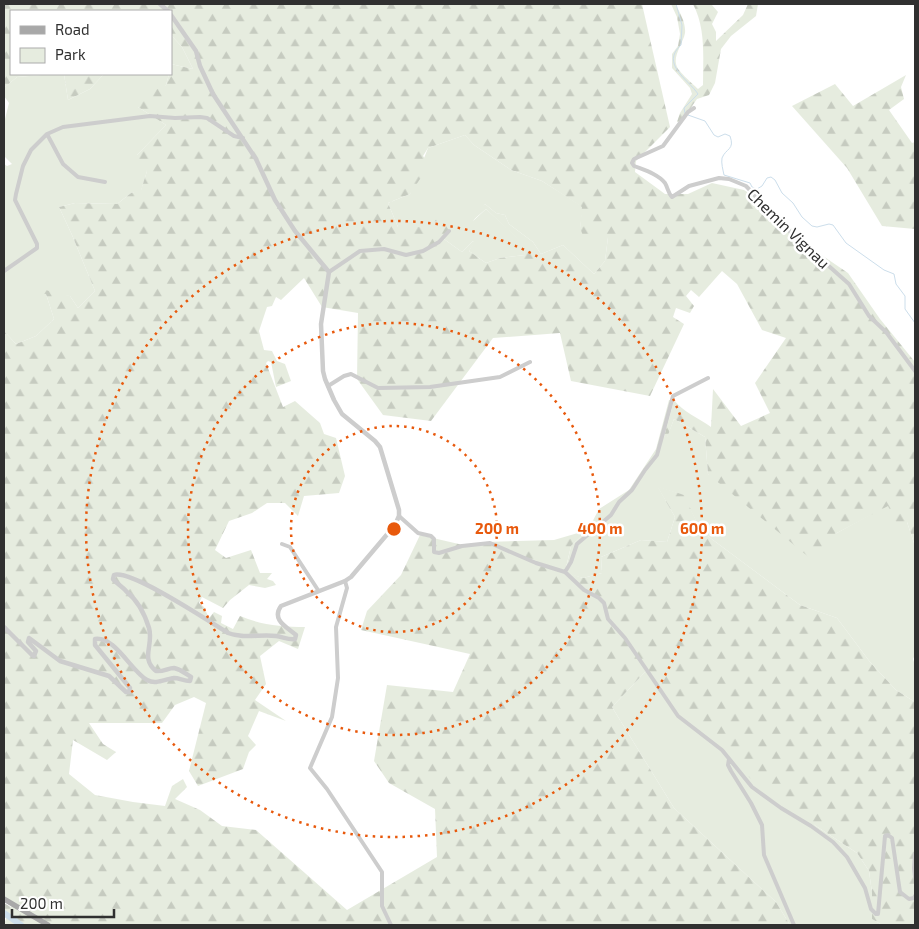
<svg xmlns="http://www.w3.org/2000/svg" width="919" height="929" font-family="'Exo 2',sans-serif">
<style>
.green{fill:#e6ecdf}
.forest{fill:url(#forest-firs);fill-rule:evenodd}
.lines{fill:none;stroke-linecap:round;stroke-linejoin:round}
.stream{stroke:#ccdeeb;stroke-width:1}
.river{stroke:#ccdeeb;stroke-width:6}
.minor{stroke:#cdcdcd;stroke-width:4}
.tertiary{stroke:#cdcdcd;stroke-width:4.5}
.primary{stroke:#a8a8a8;stroke-width:5.5}
.ring{fill:none;stroke:#e8590c;stroke-width:2.5;stroke-dasharray:2.5 5}
.labels{text-anchor:middle;dominant-baseline:central;stroke-width:5;stroke-linejoin:round;paint-order:stroke}
.street-label{font-size:16px;fill:#303030;stroke:#fff}
.centre{fill:#e8590c;stroke:#fff;stroke-width:2.5}
.ring-label{font-size:15px;text-anchor:middle;font-weight:bold;fill:#e8590c;stroke:#fff;stroke-width:5;stroke-linejoin:round;paint-order:stroke}
</style>
<defs>
<pattern id="forest-firs" width="22" height="20" patternUnits="userSpaceOnUse" patternTransform="scale(1.25)"><rect width="22" height="20" fill="#e6ecdf"/><path d="M5 1l3.5 6h-7zM16 11l3.5 6h-7z" fill="#c6cbc0"/></pattern>
</defs>
<rect width="100%" height="100%" fill="#fff"/>
<path class="green" d="M171,35L182,47L193,69L171,64Z
M54,74H64L68,100L90,89L104,74H169L166,85L138,107L166,125L137,155L147,171L141,191L131,193L117,204L75,203L59,207L72,235L95,291L78,308L70,296L31,293L46,294L54,319L36,336L16,344L4,331V164L7,166L12,164L4,156V123L9,103L4,96V88L17,77Z
M465,135L474,145L511,170L542,181L583,207L580,228L608,237L605,261L594,274L563,245L541,254L533,242L509,224L505,215L496,213L485,204L473,221L486,209L524,244L525,255L500,258L486,263L469,251L474,242L473,241L462,252L444,239L439,217L431,227H398L388,203L410,194L428,148Z
M669,400H674L664,437H667L674,419L705,437L708,474L835,534L888,505L907,522L915,546V655L913,659L915,665V702L896,690L870,662L837,618L800,605L701,531L683,495L658,487L675,517L667,542L641,540L601,557L602,573L583,578L565,573L571,546L588,530L599,509L629,490L656,449Z
M647,670L816,826L857,853L869,871L872,893V919L882,925H790L776,902L674,808L612,707Z"/>
<path class="forest" d="M4,4H642L670,127L636,161L635,172L665,194H688L712,183L744,190L758,199L820,254L848,273L880,319L915,362V546L907,522L897,524L888,506L835,534L832,544L811,559L708,474L705,437L674,419L667,438L664,437L674,400C683,412 699,418 711,427L713,389L741,426L770,413L755,383L786,338L762,330L737,284L722,271L699,297L691,290L686,296L694,306L690,313L676,308L673,317L684,324L650,396L571,381L560,333L493,338L431,421L383,415L357,379L358,313L322,307L304,278L281,300L276,297L272,306L267,307L259,331L264,350L272,351L277,361L285,364L291,381L276,387L271,362L268,361L266,363L283,407L295,401L320,423L324,434L336,438L345,476L339,493L304,496L298,516L285,503H267L252,513L229,521L215,550L226,558L251,550L260,573H272L267,579L273,581L276,585L265,588L249,585L230,600L223,608L202,597L199,603L204,607L209,618L214,612L222,616L221,623L233,629L240,616C261,625 282,627 305,627L298,649L279,641L260,656L266,684L255,700L286,721L259,711L248,736L256,745L249,752L243,769L198,786L189,771L206,703L194,697L175,705L162,723H89L103,744L116,752L107,760L73,740L69,774L95,795L133,802L165,806L172,786L183,779L187,787L175,799L200,810L222,826L256,830L347,910L437,857L435,809L389,783L374,761L387,685L453,692L470,654L361,630L367,611L401,575L420,535L463,545L485,542L554,540L588,530L571,546L565,572L583,578L602,573L601,557L641,540L667,542L675,517L657,486L684,495L701,531L800,605L837,618L870,662L896,690L915,702V925H882L872,919V893L869,871L857,853L816,826L750,778L724,751L678,710L647,670L612,707L674,808L776,902L790,925H4L8,913L4,910V903L11,907L12,904L4,898V331L16,344L36,336L54,319L46,294L30,293L33,287L70,296L78,308L95,291L72,235L59,207L75,203L117,204L131,193L141,190L147,171L134,167L137,155L166,125L138,107L139,97L166,85L169,74H171V64L193,69L182,47L171,35V11H11V74H54L17,77L4,88ZM465,135L474,145L511,170L542,181L582,207L580,228L584,238L608,237L605,261L594,274L563,245L541,254L533,242L509,224L505,215L496,213L485,204L470,218L472,221L486,209L523,244L525,255L500,258L486,263L469,251L475,242L473,241L462,252L444,239L451,226L439,216L430,227H398L388,203L410,194L430,164L423,156L428,148Z
M671,4H675C680,12 686,23 685,33C683,44 672,56 677,67C679,72 693,84 698,89L703,85C703,57 706,29 693,4H713L712,5L718,12L712,24L716,32V41L743,15L748,4H758L756,16L731,36L721,49L715,83L709,95L697,99L681,122H677L680,113L692,94L690,88L672,68V54L678,46L680,34L677,17Z
M64,74H104L90,89L68,100Z
M906,75L901,87L904,99L889,110L912,143L915,142V229L882,226L847,168L792,106L835,84L853,106Z"/>
<g class="lines">
<path class="stream" d="M676,4L682,25L681,45C660,64 688,79 698,94L684,108L685,113
M688,115L705,121L714,135L718,137L725,134L730,136C735,150 726,148 722,158C721,163 723,170 724,175L750,183L752,187L757,189L762,186L767,178L771,177L775,180L782,193L793,203L802,217L812,226L817,227L829,224L833,225L846,243L884,270L894,274L896,284L905,296V309L915,323"/>
<path class="river" d="M4,913L21,925"/>
<path class="minor" d="M694,108L688,112L663,146L634,159L632,163L634,166C644,170 658,174 665,183C668,188 668,193 672,197L689,186L719,178L729,179L746,186L786,228L849,284L869,316L886,332L915,371
M47,134L63,164L78,177L105,182
M4,271L37,248V244L15,200L16,194L23,166L31,150L47,134L63,127L150,116L175,118L200,117L207,118L234,136L243,138
M329,272L360,251L384,249L406,255L423,251L439,242L449,231
M328,386L344,376L351,374L378,388L430,387L500,377L530,362
M399,516L418,533L431,536L434,539V552L439,553L462,546L490,543L536,563L565,572L584,590L599,598L604,603L608,619L625,638L678,716L722,750L752,787L781,808L811,826L833,842L847,857L865,888L871,909L876,914H878L885,836L888,835L892,838L900,892L909,899L914,898L915,896
M282,544L290,547L318,590
M565,572L571,562L577,544L611,515L619,502L632,490L645,470L657,455L673,396L708,378
M345,581L347,588L336,627L338,678L332,717L310,768L327,789L382,872V906L391,925
M729,759L728,765L731,771L751,803L762,825L764,855L794,925
M915,854L914,868L915,877"/>
<path class="tertiary" d="M160,4L168,11
M4,627L32,655L34,656L36,651L28,642L29,638L60,661L109,676L126,692H129L130,688L95,645V639C115,636 131,671 147,680C156,685 165,679 174,678C179,678 184,681 190,681L191,677C186,674 180,669 174,668C168,668 163,672 156,671C140,658 154,645 149,628C145,615 138,601 127,592C123,587 117,584 113,579L114,575C131,569 210,622 228,633C244,639 260,634 276,636C283,637 289,640 295,639L296,635C287,627 271,620 281,606L345,581L351,577L395,525L399,516V510L380,447L375,441L342,414L334,400L325,379L323,371L321,324L329,272L295,231L275,200L256,159L213,94L200,66L196,51L171,15"/>
<path class="primary" d="M4,899L48,925"/>
</g>
<g class="ring">
<circle cx="394" cy="529" r="103"/>
<circle cx="394" cy="529" r="206"/>
<circle cx="394" cy="529" r="308"/>
</g>
<g class="labels">
<g class="street-label">
<text transform="translate(789 228) rotate(44)">Chemin Vignau</text>
</g>
</g>
<circle cx="394" cy="529" r="8" class="centre"/>
<g class="ring-label">
<text x="497" y="534">200 m</text>
<text x="600" y="534">400 m</text>
<text x="702" y="534">600 m</text>
</g>
<rect width="919" height="929" fill="none" stroke="#303030" stroke-width="10"/>
<rect x="10" y="10" width="162" height="65" fill="#ffffff" stroke="#acacac"/>
<rect x="20" y="26" width="25" height="8" fill="#a8a8a8" stroke="#acacac"/>
<text x="55" y="35" font-size="15" fill="#303030">Road</text>
<rect x="20" y="48" width="25" height="15" fill="#e6ecdf" stroke="#acacac"/>
<text x="55" y="60" font-size="15" fill="#303030">Park</text>
<path d="M12 909v8h102v-8" fill="none" stroke="#303030" stroke-width="2.5"/>
<text x="20" y="909" font-size="15" fill="#303030" stroke="#ffffff" stroke-width="4" paint-order="stroke">200 m</text>
</svg>
